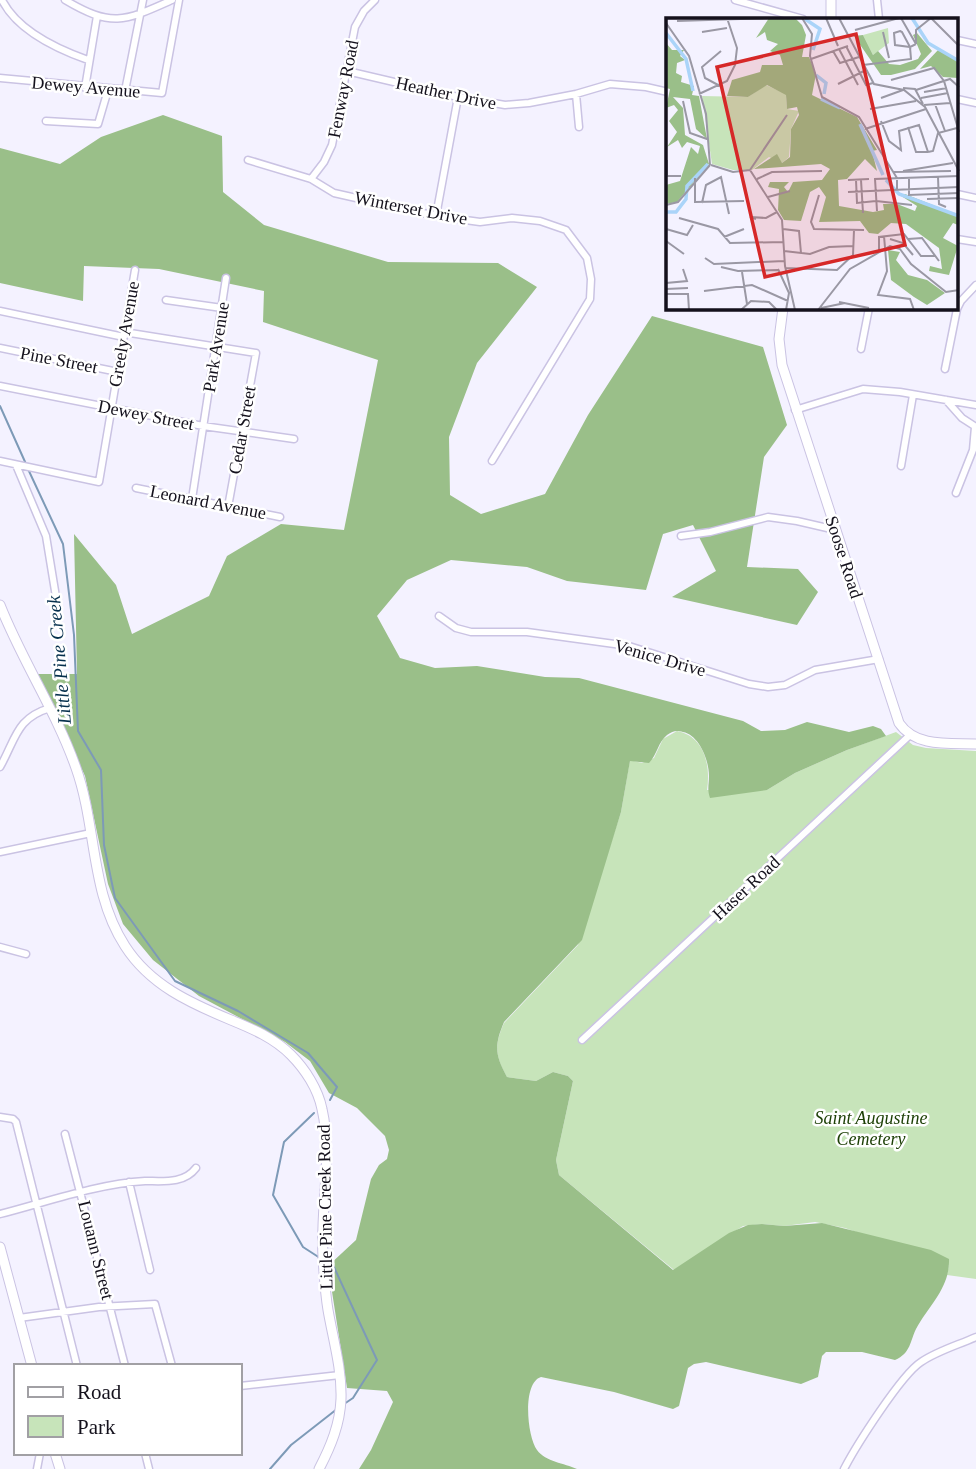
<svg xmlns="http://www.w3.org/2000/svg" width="976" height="1469" font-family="Georgia,serif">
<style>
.green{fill:#c7e4ba}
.forest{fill:#9abf89}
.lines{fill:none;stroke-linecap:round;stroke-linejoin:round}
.stream{stroke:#7d9ab7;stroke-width:2}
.street-casing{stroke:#cac3e3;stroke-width:9}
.secondary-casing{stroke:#cac3e3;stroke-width:11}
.street{stroke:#fff;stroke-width:6}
.secondary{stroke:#fff;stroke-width:9}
.labels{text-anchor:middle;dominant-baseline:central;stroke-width:5;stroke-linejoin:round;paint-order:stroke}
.street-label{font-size:18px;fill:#14111c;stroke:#fff}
.park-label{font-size:18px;font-style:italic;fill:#1c3f05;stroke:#fff}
.water-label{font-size:19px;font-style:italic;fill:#052f4c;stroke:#fff}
.inset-river{fill:none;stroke:#aad4f9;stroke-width:3.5}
.inset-road{fill:none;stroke:#9a98a4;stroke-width:2}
.view{fill:#d62828;fill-opacity:0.15;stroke:#d62828;stroke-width:3.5}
.inset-edge{fill:none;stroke:#14111c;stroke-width:3.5}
</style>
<rect width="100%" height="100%" fill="#f4f2ff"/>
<path class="green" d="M677,731C704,736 711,765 707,790H767L795,773L847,750L896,732L913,745L926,748L976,751V1279L947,1275L949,1265L845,1228L815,1222L784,1226L762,1224L743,1226L674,1270L559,1175L556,1160L573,1081L568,1076L553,1072L536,1081L507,1077C495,1055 494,1046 504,1023L578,945L621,812L630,760L642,763L654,758L663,739Z"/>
<path class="forest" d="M163,115L222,136L223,192L264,225L388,262L498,263L537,287L477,363L449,437L450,495L481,514L545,494L588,415L652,316L763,347L787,425L764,457L747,567L798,569L818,592L797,625L672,597L716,571L693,525L663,534L646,590L567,581L527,567L451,560L407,580L377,616L400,658L435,668L477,666L545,677L579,678L743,721L761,731L785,730L807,722L849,732L873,726L881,729L886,736L847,750L795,773L767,790L710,798C707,789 709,785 709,776C709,760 699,735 683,732C676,730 673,731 667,735C658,742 657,755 649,763L630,761L621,812L582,940L504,1022C494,1046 495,1055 507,1077L536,1081L553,1072L568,1076L573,1081L556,1160L559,1175L673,1270L729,1233L748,1225L762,1224L784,1226L822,1223L931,1250L949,1259C950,1288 929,1305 916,1329C910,1341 911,1353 895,1360L862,1352H826L822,1356L818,1377L801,1384L706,1362L694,1364L688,1368L679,1406L673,1409L614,1392L541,1377C522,1383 527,1436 537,1450C546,1462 564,1463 577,1469H359L371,1450L393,1402L387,1391L347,1388L328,1266L356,1240L371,1179L379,1165L387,1159L389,1150L385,1136L357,1108L329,1093L310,1061L285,1042L199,996L153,960L123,924L108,884L85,776L37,674H77L74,534L116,585L132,634L209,596L227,556L281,524L344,530L378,360L263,322L264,291L159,269L84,266L83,301L0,283V148L60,164L101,137Z"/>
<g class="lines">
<path class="stream" d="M0,406L26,464
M28,469L63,544L74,635L78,731L101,770L104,845L115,898L175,981L238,1011L308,1053L337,1087L330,1100
M314,1113L284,1142L273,1195L303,1247L320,1258
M328,1262L333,1265L377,1360L353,1398L344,1404
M270,1469L291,1445L337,1409"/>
<g class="street-casing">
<path id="street" d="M2,0C17,30 57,49 88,60
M65,0C112,28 125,21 172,0
M735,0L803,19
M877,0L879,19
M957,40L976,44
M347,71L458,97L505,105L529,103L576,94L610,84L646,87L668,92
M0,78L162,93L179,0
M85,88L97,16
M125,91L143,0
M576,94L579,127
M957,99L976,103
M46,121L98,124L108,90
M248,160L311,179L334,193L436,216L480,222L512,218L540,221L566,230L587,258L591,279L590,299L492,461
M311,179L324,162L332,145L355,27L364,11L375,0
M957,194L976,198
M436,216L458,97
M957,239L976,242
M166,300L222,308
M0,311L124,337
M124,332L256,353L228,507
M0,348L118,372
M861,349L869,308
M945,369L957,309L961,301L976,285
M0,386L203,426L294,439
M946,400L962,418L976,427
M795,410L863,389L900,392L976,405
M0,461L99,482L135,270
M16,465L46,536L57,603
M901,466L913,395
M136,488L280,517
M956,493L973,450L975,427
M192,499L226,278
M681,536L710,532L768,517L797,521L836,530
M439,616L456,628L471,632H527L629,646L749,684L768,687L785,685L815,670L879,659
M0,767C16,739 16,718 50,708
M0,852L91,833
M0,947L26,954
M582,1040L910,735
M0,1117L13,1119L16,1122L77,1366
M65,1134L125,1366
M129,1182L150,1270
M0,1214C47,1202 96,1184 145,1181C163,1181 184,1184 196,1168
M19,1318L99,1307L155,1304L172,1366
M240,1386L340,1375
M145,1453L149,1469
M37,1469L40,1453
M844,1469C856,1446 901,1375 921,1362C937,1351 958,1345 976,1337"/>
</g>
<g class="secondary-casing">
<path id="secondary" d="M831,0V19
M783,308L779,339L782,365L899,723C916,748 950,743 976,744
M0,605C22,661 56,711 76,768C97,827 90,892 125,946C150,985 190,1003 231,1020C253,1029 274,1038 291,1055C305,1069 318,1089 322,1109C333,1157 320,1208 323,1257C324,1274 325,1292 328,1310C333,1339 342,1369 341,1399C340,1424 331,1446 319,1469
M0,1247L32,1366
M55,1453L60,1469"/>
</g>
<use href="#street" class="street"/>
<use href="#secondary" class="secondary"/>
</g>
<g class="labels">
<g class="street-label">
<text transform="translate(86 87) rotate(5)">Dewey Avenue</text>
<text transform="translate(343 89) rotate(-79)">Fenway Road</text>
<text transform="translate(446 93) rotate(12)">Heather Drive</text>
<text transform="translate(411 208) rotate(11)">Winterset Drive</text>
<text transform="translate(124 334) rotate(-80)">Greely Avenue</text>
<text transform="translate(216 347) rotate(-81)">Park Avenue</text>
<text transform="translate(59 360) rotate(11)">Pine Street</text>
<text transform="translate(146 415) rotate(11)">Dewey Street</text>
<text transform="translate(242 430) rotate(-80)">Cedar Street</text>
<text transform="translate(208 502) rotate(11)">Leonard Avenue</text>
<text transform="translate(844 557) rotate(72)">Soose Road</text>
<text transform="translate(660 658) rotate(16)">Venice Drive</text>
<text transform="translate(746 888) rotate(-43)">Haser Road</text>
<text transform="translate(325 1207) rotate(-91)">Little Pine Creek Road</text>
<text transform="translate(96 1250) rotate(76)">Louann Street</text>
</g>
<g class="park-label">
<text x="871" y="1118">Saint Augustine<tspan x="871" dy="21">Cemetery</tspan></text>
</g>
<g class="water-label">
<text transform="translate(59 660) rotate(-95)">Little Pine Creek</text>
</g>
</g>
<g transform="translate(666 18)">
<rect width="292" height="292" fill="#f4f2ff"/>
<path d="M222,10L223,25L207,37L197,17ZM100,67L120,76L121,91L133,93L125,111L123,139L116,145L103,139L86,152H67L46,146L36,78L82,79Z" fill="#c7e4ba"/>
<path d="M103,0H129L136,7L140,17L136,39H143L150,56L146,77L191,99L211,132L206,133L211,153L199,141L181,161L172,162L173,188L207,194L218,192L217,186H231L249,193L251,188L232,176H239L292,197V207L287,205L277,220L292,228L283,257L263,253L264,248L276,251L273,230L240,206L225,205L212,216L203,215L194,203L153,204L160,179L153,169L144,174L135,203L118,202L112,192L113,171L102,169L104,164H123L118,169L122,174L127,164L156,162L164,151L155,146L88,151L111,136L116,145L124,139L125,111L133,97L131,89L121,91L120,77L101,67L82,79L61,78L66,62L94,54L96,47H117L114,37L104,33L112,26L101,22L99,14L90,20ZM251,15L266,33L249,51L225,57H215L188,18L197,17L207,37L212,33L223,46L234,47L252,41L255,36L247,17ZM0,25L6,32H18L14,38L19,42L11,45L10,55L16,58L15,64L28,68L26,77L33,78L41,121L30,111L24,81L7,79L17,90L19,117L37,127L43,146L11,184L0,186V167L14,163L25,129L32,136L34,128L21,124L16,130L12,122L1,129L11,114L3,103L12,92L8,87L0,90L4,71L0,70ZM273,31L292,41V60L277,59L265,48L254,51ZM222,232L234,234L230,242L242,257L261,262L279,275L261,287L248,279L225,262Z" fill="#9abf89"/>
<path class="inset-river" d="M246,0L262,25L293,43M139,1L154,11L147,32M0,15L20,41L27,73M150,57L160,65L158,76M155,81L174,90M194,106L217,157M220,162L233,176L293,198M0,194H10L20,181L21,168L42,146"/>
<path class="inset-road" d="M136,0L146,16L144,38L156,79L193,99L231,160V171M160,0L172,28M173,0L208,66L238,72L259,89L293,153M235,0L250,26M265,0L293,28M11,3L102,0M0,5L23,38L40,96L44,147M189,12L233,0M234,13L236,14L244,29L229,27L228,15ZM36,14L61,10M217,14L223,40M250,26V12L265,0M180,28L200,67L207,65M173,31L192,67M167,33L174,45L193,39M145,41L182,28M197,47L245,41L244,29L250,26M225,62L268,50L278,63L293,114M172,66L200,52M54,68L39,60L36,49L55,33M237,70L249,71L257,86M250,72L284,61L293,69M258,74L281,70M33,76L61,63L69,47L71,30L61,0M215,80L237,72M255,80L282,75M17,83L24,115L41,121M269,86L279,113M258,87L284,85M204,91L250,83M215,103L223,123L235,132L233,113L253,107L262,134M242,109L250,134H262M199,111L260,91M262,134L267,133L272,115L291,110M1,142V158H15M45,147L67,154L84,152M84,152L116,202L119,248L129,292M84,152L121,97M237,153L287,145M227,154L285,153M272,159L273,186L280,189M29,160V184L78,183M243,160V177L293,175M91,161L106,154L156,153M182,162L203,161M190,162L191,185L210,183M195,162L197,195M182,174L293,169M153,177L145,204L148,211L198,212M102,179L124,173M261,181L293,180M210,183L246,187M36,185L40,167L55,159L63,196M0,187L12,184L44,147M211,193L209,161L293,158M13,200L52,211L64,225L117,224M90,201L84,199L100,200L111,194M0,211L21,217L27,207M117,211L133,213L135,235M218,218L221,253L212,277L244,281L248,292M58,219L78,211M224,221L237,225L247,237M242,221L256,220L273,243M0,223L18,236M118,233L144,236L163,229L187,228M213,233V219L238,216L255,238H269M39,240L48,246L118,243M55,249L72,253L112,252M119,250L171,252L187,237L188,212M112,251L123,275L120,292M76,254L81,286M0,265L21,263L17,251M0,271L22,270M38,273L86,267L122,283M0,276H22L23,292M173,284L203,290M155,290L179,285M75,292L85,283L103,284L111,292M152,292L184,251L224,228L234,231L245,246L280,274L293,272"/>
<path class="view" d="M190,16L239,227L99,259L51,49Z"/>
<rect width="292" height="292" class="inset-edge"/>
</g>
<rect x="14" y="1364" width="228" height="91" fill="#ffffff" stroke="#a1a0a4" stroke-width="2"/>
<rect x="28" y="1387" width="35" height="10" fill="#ffffff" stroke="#a1a0a4" stroke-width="2"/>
<text x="77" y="1399" font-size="21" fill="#14111c">Road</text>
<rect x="28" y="1416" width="35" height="21" fill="#c7e4ba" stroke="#a1a0a4" stroke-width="2"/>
<text x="77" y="1434" font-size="21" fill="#14111c">Park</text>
</svg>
